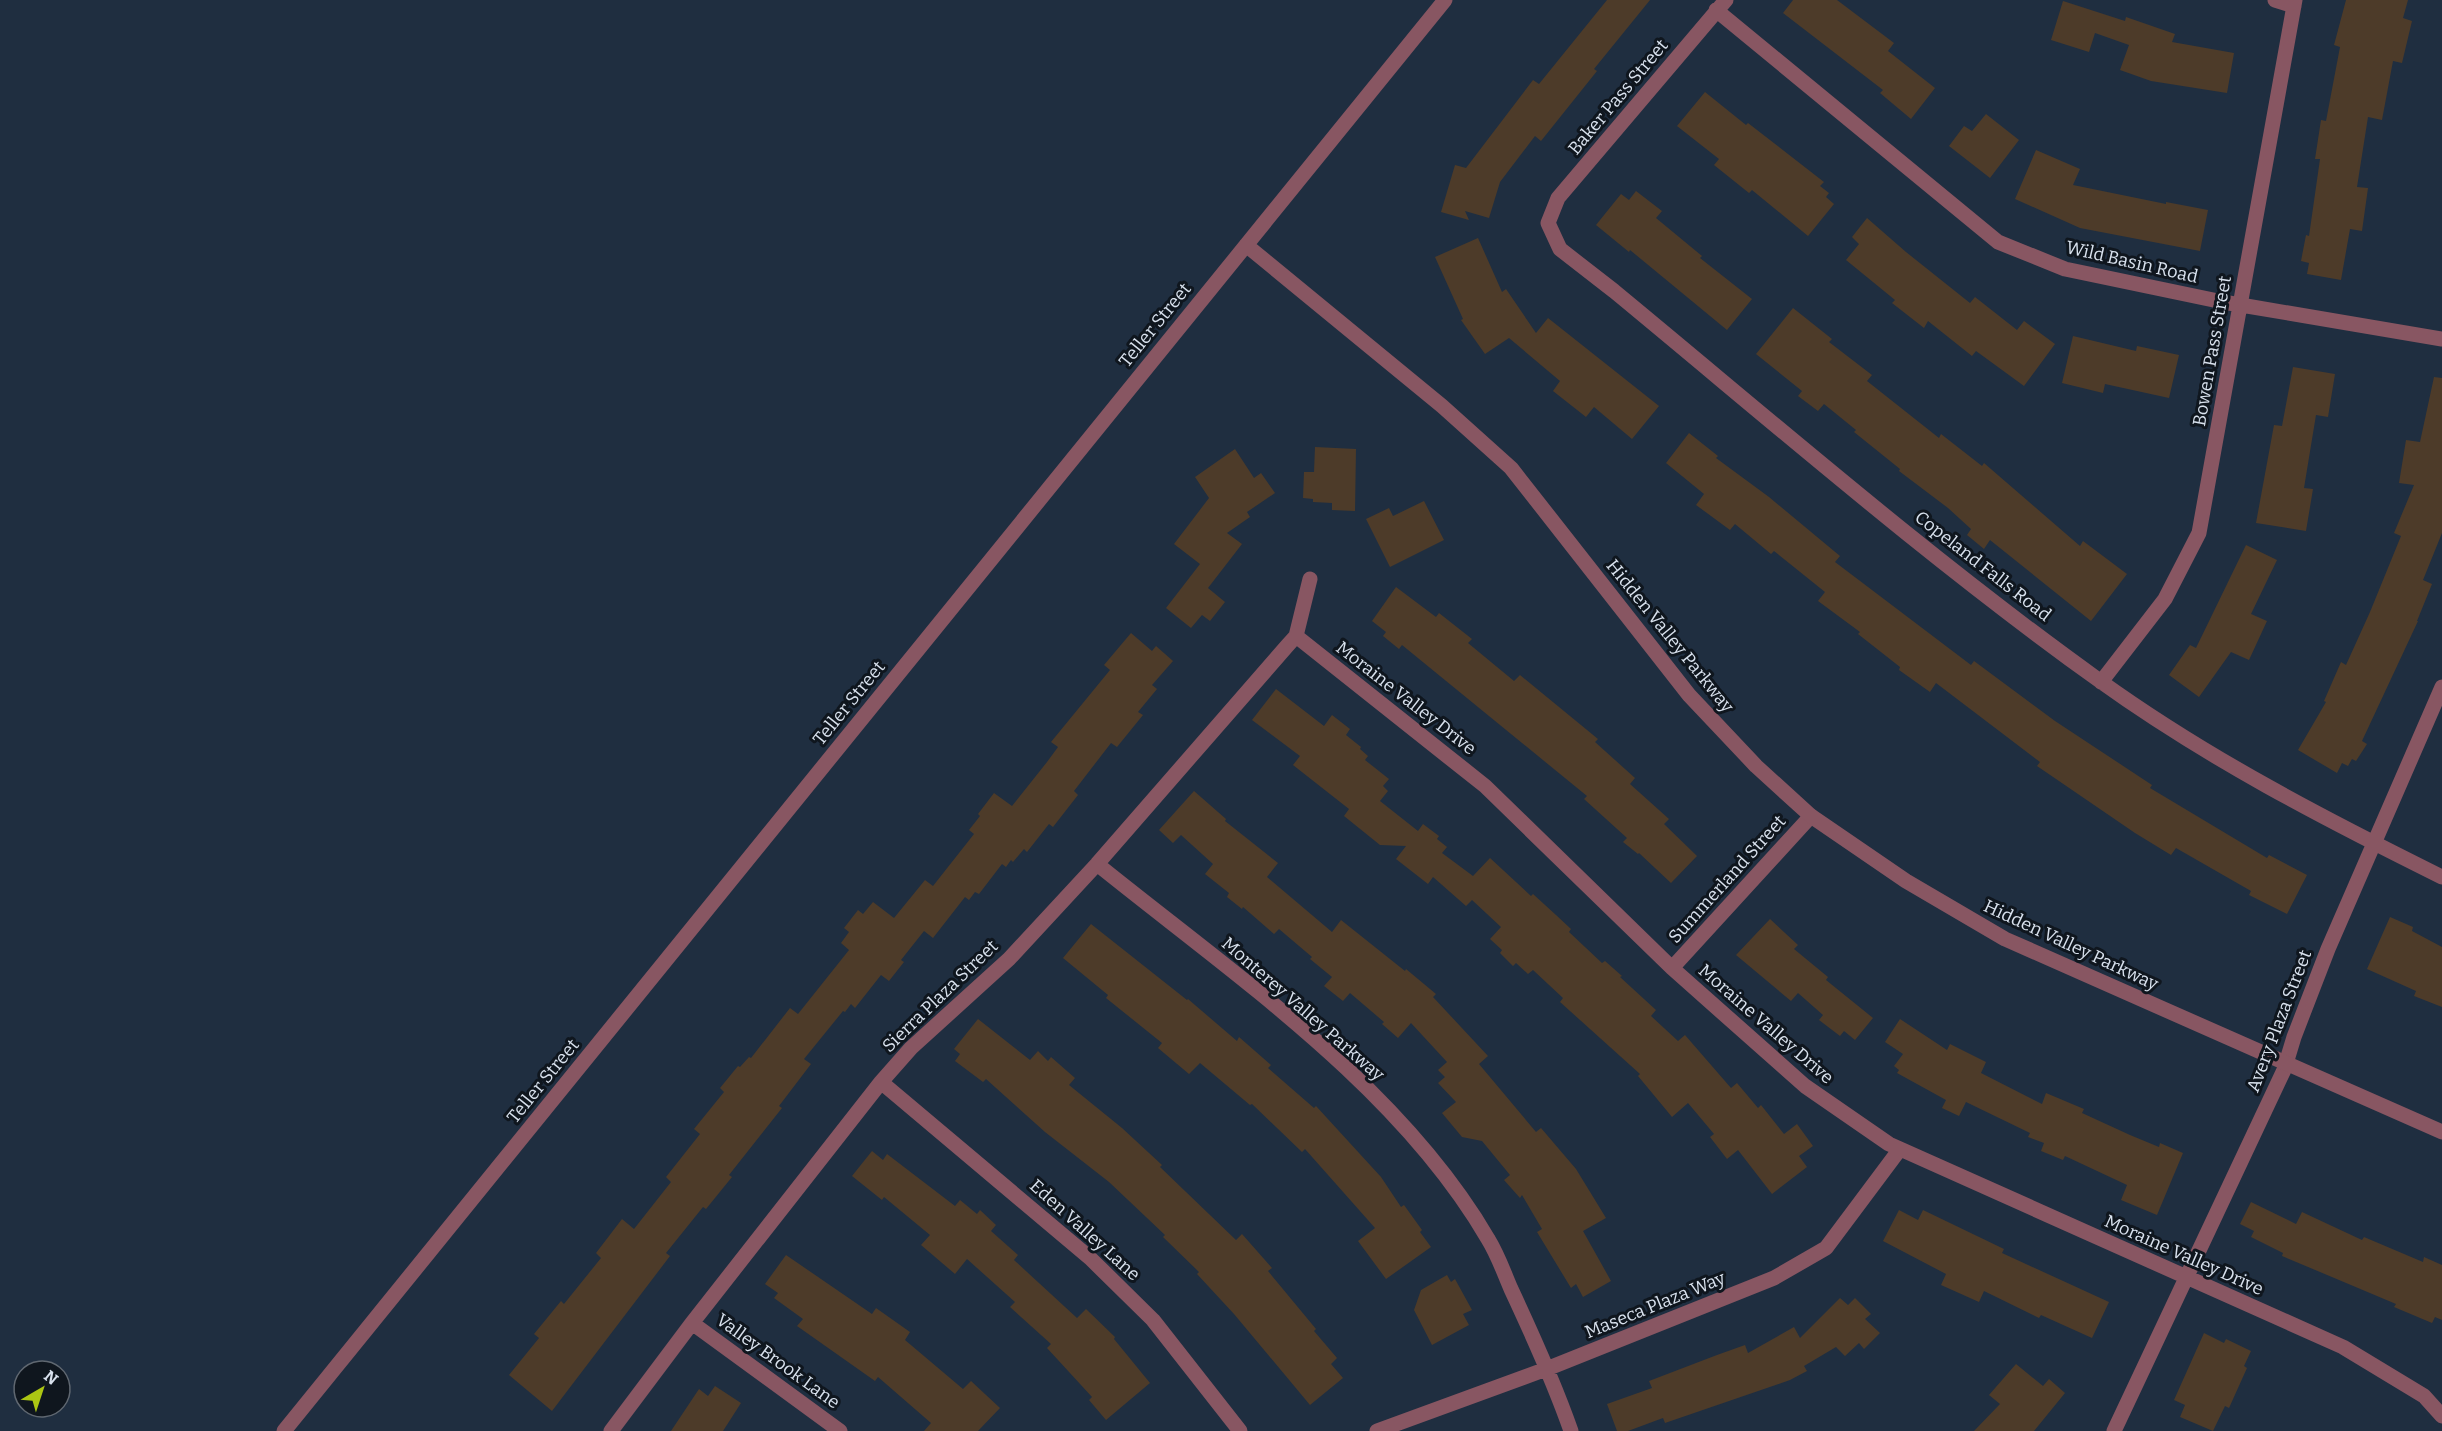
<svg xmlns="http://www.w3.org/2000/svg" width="2442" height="1431" font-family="Bitter,serif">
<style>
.building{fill:#4d3b29}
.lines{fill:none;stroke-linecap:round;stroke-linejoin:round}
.minor{stroke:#885662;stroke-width:15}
.tertiary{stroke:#885662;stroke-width:15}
.labels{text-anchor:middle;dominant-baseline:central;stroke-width:6;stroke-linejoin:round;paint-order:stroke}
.street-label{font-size:18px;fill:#d9e2ee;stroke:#0f161e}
</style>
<rect width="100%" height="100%" fill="#1f2e40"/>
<path class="building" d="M1607,0H1650L1594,69L1597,71L1541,141L1535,136L1500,182L1489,218L1465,211L1469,220L1441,212L1455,165L1466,168L1533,80L1539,84Z
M1793,0H1837L1894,43L1888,51L1935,88L1911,119L1880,93L1883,90L1783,13Z
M2346,0H2408L2403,18L2412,21L2402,63L2393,61L2382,120L2368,117L2357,187L2368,188L2362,231L2350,229L2341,280L2307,274L2309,263L2301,261L2306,235L2309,236L2320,159H2315L2321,120L2326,121L2340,47L2334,45Z
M2063,1L2125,21L2126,17L2175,34L2172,42L2234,53L2227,93L2151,81L2120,70L2129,45L2095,33L2089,52L2051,40Z
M1705,92L1746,125L1748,123L1824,182L1820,186L1829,193L1826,197L1834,204L1808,236L1752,190L1749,193L1714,165L1719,159L1677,126Z
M1986,114L2019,140L1990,178L1949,146L1964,126L1972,131Z
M2036,150L2080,169L2073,185L2166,204V202L2208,210L2200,251L2080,228L2015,199Z
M1636,191L1662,211L1656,218L1702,256L1700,258L1752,299L1727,330L1630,250L1629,252L1596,225L1621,194L1629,200Z
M1867,218L1906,252L1970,303L1975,297L2017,330L2024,321L2055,344L2024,386L1976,351L1972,356L1928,321L1924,328L1892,303L1895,300L1846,260L1859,244L1852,237Z
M1478,238L1502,292L1506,289L1536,333L1548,318L1659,406L1632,439L1594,407L1586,417L1553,391L1560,381L1509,338L1485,354L1461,320L1463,319L1435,257Z
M1793,308L1832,339L1829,342L1872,375L1867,381L1939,438L1941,434L1982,466L1984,463L2080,546L2083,541L2127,574L2091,621L1990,540L1984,549L1967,535L1971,529L1948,508L1899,471L1900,469L1854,432L1856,430L1824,404L1818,411L1798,396L1802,391L1756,354Z
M2073,336L2136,351L2137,346L2179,355L2169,398L2105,384L2103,393L2062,383Z
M2293,367L2335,374L2328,417L2316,415L2304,488L2313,489L2306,531L2256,523L2274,425L2282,426Z
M2434,377L2442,378V533L2423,580L2432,584L2417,621H2418L2362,741L2367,744L2356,761L2352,759L2348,766L2342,763L2337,773L2298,750L2326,702L2324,701L2341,662L2346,665L2370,612L2401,536L2394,533L2414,485L2399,483L2406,440L2420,442Z
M1689,433L1718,456L1716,458L1769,497L1840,556L1835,562L1971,665L1974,661L2055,721L2152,785L2150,788L2267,858L2269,855L2307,875L2287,914L2249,895L2251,891L2176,848L2171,855L2135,833L2037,766L2040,762L1936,683L1930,692L1899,670L1900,667L1858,634L1860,632L1818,601L1825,592L1774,551L1771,554L1735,524L1730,530L1696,505L1704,494L1666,463Z
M1315,447L1356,449L1355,511L1332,510V503L1313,502V499L1303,498L1304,472H1314Z
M1235,449L1254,478L1261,473L1275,493L1247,512L1250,517L1227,533L1242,544L1208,588L1225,602L1210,621L1202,615L1191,628L1166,608L1200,564L1174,544L1209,498L1195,477Z
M1424,501L1444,540L1390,567L1366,519L1389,508L1393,516Z
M2246,545L2277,560L2251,614L2267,621L2249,660L2231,652L2199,697L2169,675L2190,645L2196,648Z
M1396,587L1436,617L1439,613L1472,639L1468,643L1514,681L1520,675L1598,739L1595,742L1635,778L1630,784L1669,819L1664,824L1697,856L1671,883L1639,853L1638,854L1623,842L1627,838L1584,799L1587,796L1402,645L1399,649L1383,636L1386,632L1372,621Z
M1131,633L1152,651L1156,646L1173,661L1152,685L1157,689L1138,712L1143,715L1117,747L1111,743L1074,791L1078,795L1053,827L1049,824L1027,852L1024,849L1013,862L1011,860L1006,867L1002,864L979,894L975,892L969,900L965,897L933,938L924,931L901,960L904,962L889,981L881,975L855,1008L851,1004L845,1012L843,1011L804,1059L811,1064L779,1106L782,1108L729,1175L732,1177L706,1209L703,1207L666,1253L670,1256L552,1411L509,1375L539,1338L534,1334L561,1301L564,1304L601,1258L596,1253L622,1219L634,1229L671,1182L666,1177L700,1134L694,1129L724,1092L720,1088L738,1066L740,1067L749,1057L751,1058L790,1008L798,1014L849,950L841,943L849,932L844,928L858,910L863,914L873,902L894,918L925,880L933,886L974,834L969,830L980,816L978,814L994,793L1012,806L1047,762L1058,747L1051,742L1110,670L1104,665Z
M1276,689L1324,726L1332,715L1350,729L1346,735L1361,747L1360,749L1368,756L1365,760L1389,779L1383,786L1388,791L1380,801L1418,831L1423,824L1439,836L1437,839L1447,847L1442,853L1473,876L1490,858L1531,896L1533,894L1556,915L1571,929L1569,932L1602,963L1605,961L1622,976L1620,977L1656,1010L1651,1016L1678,1041L1685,1035L1731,1088L1737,1083L1758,1108L1761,1105L1784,1134L1797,1124L1813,1146L1799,1156L1807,1167L1772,1194L1738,1150L1727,1159L1710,1137L1714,1134L1688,1103L1672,1117L1638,1076L1640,1074L1560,1002L1563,998L1533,970L1528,974L1516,963L1513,966L1500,953L1502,950L1490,939L1501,927L1472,900L1466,906L1433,877L1428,884L1396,859L1406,846L1380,845L1344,816L1349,809L1293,765L1300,756L1252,720Z
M1194,791L1226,819L1225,821L1278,863L1267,877L1332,932L1341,920L1405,971L1406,969L1436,994L1433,997L1488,1056L1479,1064L1536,1132L1541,1128L1576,1169L1606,1218L1583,1231L1611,1281L1583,1297L1576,1284L1571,1288L1537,1232L1542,1229L1522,1195L1520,1198L1504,1180L1510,1175L1482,1141L1462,1137L1442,1113L1456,1102L1438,1083L1445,1077L1438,1070L1447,1062L1411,1023L1398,1038L1382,1024L1384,1022L1350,993L1343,1001L1324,986L1332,977L1310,959L1312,957L1279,929L1274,934L1243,907L1242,909L1227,897L1229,893L1205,874L1213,864L1181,835L1173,843L1159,830Z
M2390,917L2413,927L2412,931L2442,947V1007L2414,996L2416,991L2367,969Z
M1770,919L1798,945L1794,949L1828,977L1826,980L1873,1018L1855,1040L1844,1031L1840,1036L1819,1020L1823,1015L1798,993L1791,1001L1736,955Z
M1091,924L1187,1000L1188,999L1237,1041L1239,1037L1271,1065L1268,1068L1314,1108L1316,1106L1381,1177L1401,1207L1404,1205L1422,1230L1420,1232L1431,1247L1386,1279L1358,1241L1375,1228L1305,1149L1302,1152L1252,1104L1250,1105L1200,1063L1189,1074L1158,1048L1162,1043L1106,998L1108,995L1063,958Z
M978,1019L1030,1060L1038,1051L1048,1061L1051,1057L1075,1078L1069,1085L1122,1128L1162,1165L1160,1167L1236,1240L1242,1234L1272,1268L1268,1271L1316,1329L1314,1331L1337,1358L1331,1364L1343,1378L1310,1405L1234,1314L1197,1274L1199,1272L1163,1237L1165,1235L1109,1182L1045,1132L986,1079L983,1082L955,1061L960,1054L954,1049Z
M1900,1019L1947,1050L1950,1044L1986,1062L1981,1073L2042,1104L2046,1093L2084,1109L2082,1113L2130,1135L2159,1147L2160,1143L2183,1153L2157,1215L2121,1200L2127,1185L2065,1156L2063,1160L2041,1151L2044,1143L2028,1137L2030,1133L1966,1102L1959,1116L1942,1108L1946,1100L1897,1073L1899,1070L1894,1066L1903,1054L1885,1042Z
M872,1151L883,1160L887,1154L955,1206L960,1200L977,1214L980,1210L996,1225L991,1231L1018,1255L1014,1260L1077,1318L1086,1309L1115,1337L1114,1339L1150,1383L1106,1420L1089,1400L1092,1397L1047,1348L1051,1344L1010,1307L1015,1302L967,1259L955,1274L921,1245L930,1235L884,1197L882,1200L852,1176Z
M2251,1202L2296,1224L2302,1212L2362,1240L2364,1237L2423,1262L2424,1257L2442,1265V1320L2435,1317L2432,1323L2394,1307L2396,1304L2282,1256L2283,1253L2251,1237L2254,1231L2240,1224Z
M1899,1210L1918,1220L1923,1210L2004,1249L2002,1253L2109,1302L2092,1338L2041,1315L2039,1318L1984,1291L1979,1302L1941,1285L1946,1274L1883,1241Z
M786,1255L872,1314L876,1308L910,1332L905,1340L963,1389L971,1381L1000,1408L978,1431H924L931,1423L878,1377L875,1381L797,1326L803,1319L774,1298L778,1293L765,1284Z
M1447,1275L1451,1282L1455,1279L1472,1310L1463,1314L1469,1325L1432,1345L1414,1310L1421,1290Z
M1840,1298L1848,1305L1855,1298L1871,1314L1865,1319L1880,1333L1864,1349L1859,1343L1845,1356L1836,1347L1804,1366L1807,1371L1790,1380L1665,1423L1663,1418L1628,1431H1617L1607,1404L1652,1388L1649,1381L1717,1355L1745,1345L1748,1353L1794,1327L1800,1338Z
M2204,1333L2224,1343L2226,1339L2251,1351L2244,1366L2247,1368L2229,1408L2225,1406L2213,1431L2180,1417L2185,1405L2174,1400Z
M2016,1364L2043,1386L2049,1379L2065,1393L2034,1431H1974L2000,1404L1989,1395Z
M715,1386L741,1403L723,1431H671L699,1389L708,1396Z"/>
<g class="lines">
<path class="minor" d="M1726,0L1558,198L1548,223L1560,249L1614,291C1774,423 1931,560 2100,681C2207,758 2325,819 2442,877
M2275,0L2294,6
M1716,10L1998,242L2065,269L2223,302L2442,339
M1296,636L1485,786L1672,968L1805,1086L1889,1144L2343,1347L2424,1396L2442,1416
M2101,682L2165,599L2199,533L2295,0
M1097,864C1233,974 1399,1086 1488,1239C1498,1255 1504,1273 1511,1289C1533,1336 1554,1382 1571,1431
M1672,968L1811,816
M881,1082L1090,1258L1153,1320L1240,1431
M692,1323L840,1431
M611,1431L692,1323L881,1082L911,1048L1009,959L1097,864L1287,646L1296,636L1310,579
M1377,1431L1549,1368L1774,1278L1826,1248L1900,1149
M2114,1431L2284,1070L2294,1037L2328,949L2442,687"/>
<path class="tertiary" d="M1246,245L1442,406L1511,468L1689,695L1756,766L1811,816L1906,881L2005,939L2442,1132
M284,1431L1445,0"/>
</g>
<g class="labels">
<g class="street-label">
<text transform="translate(1618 97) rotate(-50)">Baker Pass Street</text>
<text transform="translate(2132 262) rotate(13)">Wild Basin Road</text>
<text transform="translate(1155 325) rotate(-51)">Teller Street</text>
<text transform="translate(2212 351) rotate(-80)">Bowen Pass Street</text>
<text transform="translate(1983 566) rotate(38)">Copeland Falls Road</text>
<text transform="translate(1670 636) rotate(51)">Hidden Valley Parkway</text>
<text transform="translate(1406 698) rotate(38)">Moraine Valley Drive</text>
<text transform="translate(849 703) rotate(-51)">Teller Street</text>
<text transform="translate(1727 879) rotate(-48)">Summerland Street</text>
<text transform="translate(2071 945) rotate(25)">Hidden Valley Parkway</text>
<text transform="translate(940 996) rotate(-44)">Sierra Plaza Street</text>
<text transform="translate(1303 1009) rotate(41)">Monterey Valley Parkway</text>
<text transform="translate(2279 1021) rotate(-69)">Avery Plaza Street</text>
<text transform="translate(1766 1024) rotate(41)">Moraine Valley Drive</text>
<text transform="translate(543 1081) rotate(-51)">Teller Street</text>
<text transform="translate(1085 1230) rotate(42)">Eden Valley Lane</text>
<text transform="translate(2184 1255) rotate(24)">Moraine Valley Drive</text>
<text transform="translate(1655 1305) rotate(-22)">Maseca Plaza Way</text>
<text transform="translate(778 1361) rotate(36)">Valley Brook Lane</text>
</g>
</g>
<g transform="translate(42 1389) rotate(39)"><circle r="28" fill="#0f161e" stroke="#606871" stroke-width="1.5"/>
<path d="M0-4.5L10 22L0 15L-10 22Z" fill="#acc613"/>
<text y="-9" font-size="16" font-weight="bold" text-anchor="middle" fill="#d9e2ee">N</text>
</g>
</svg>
